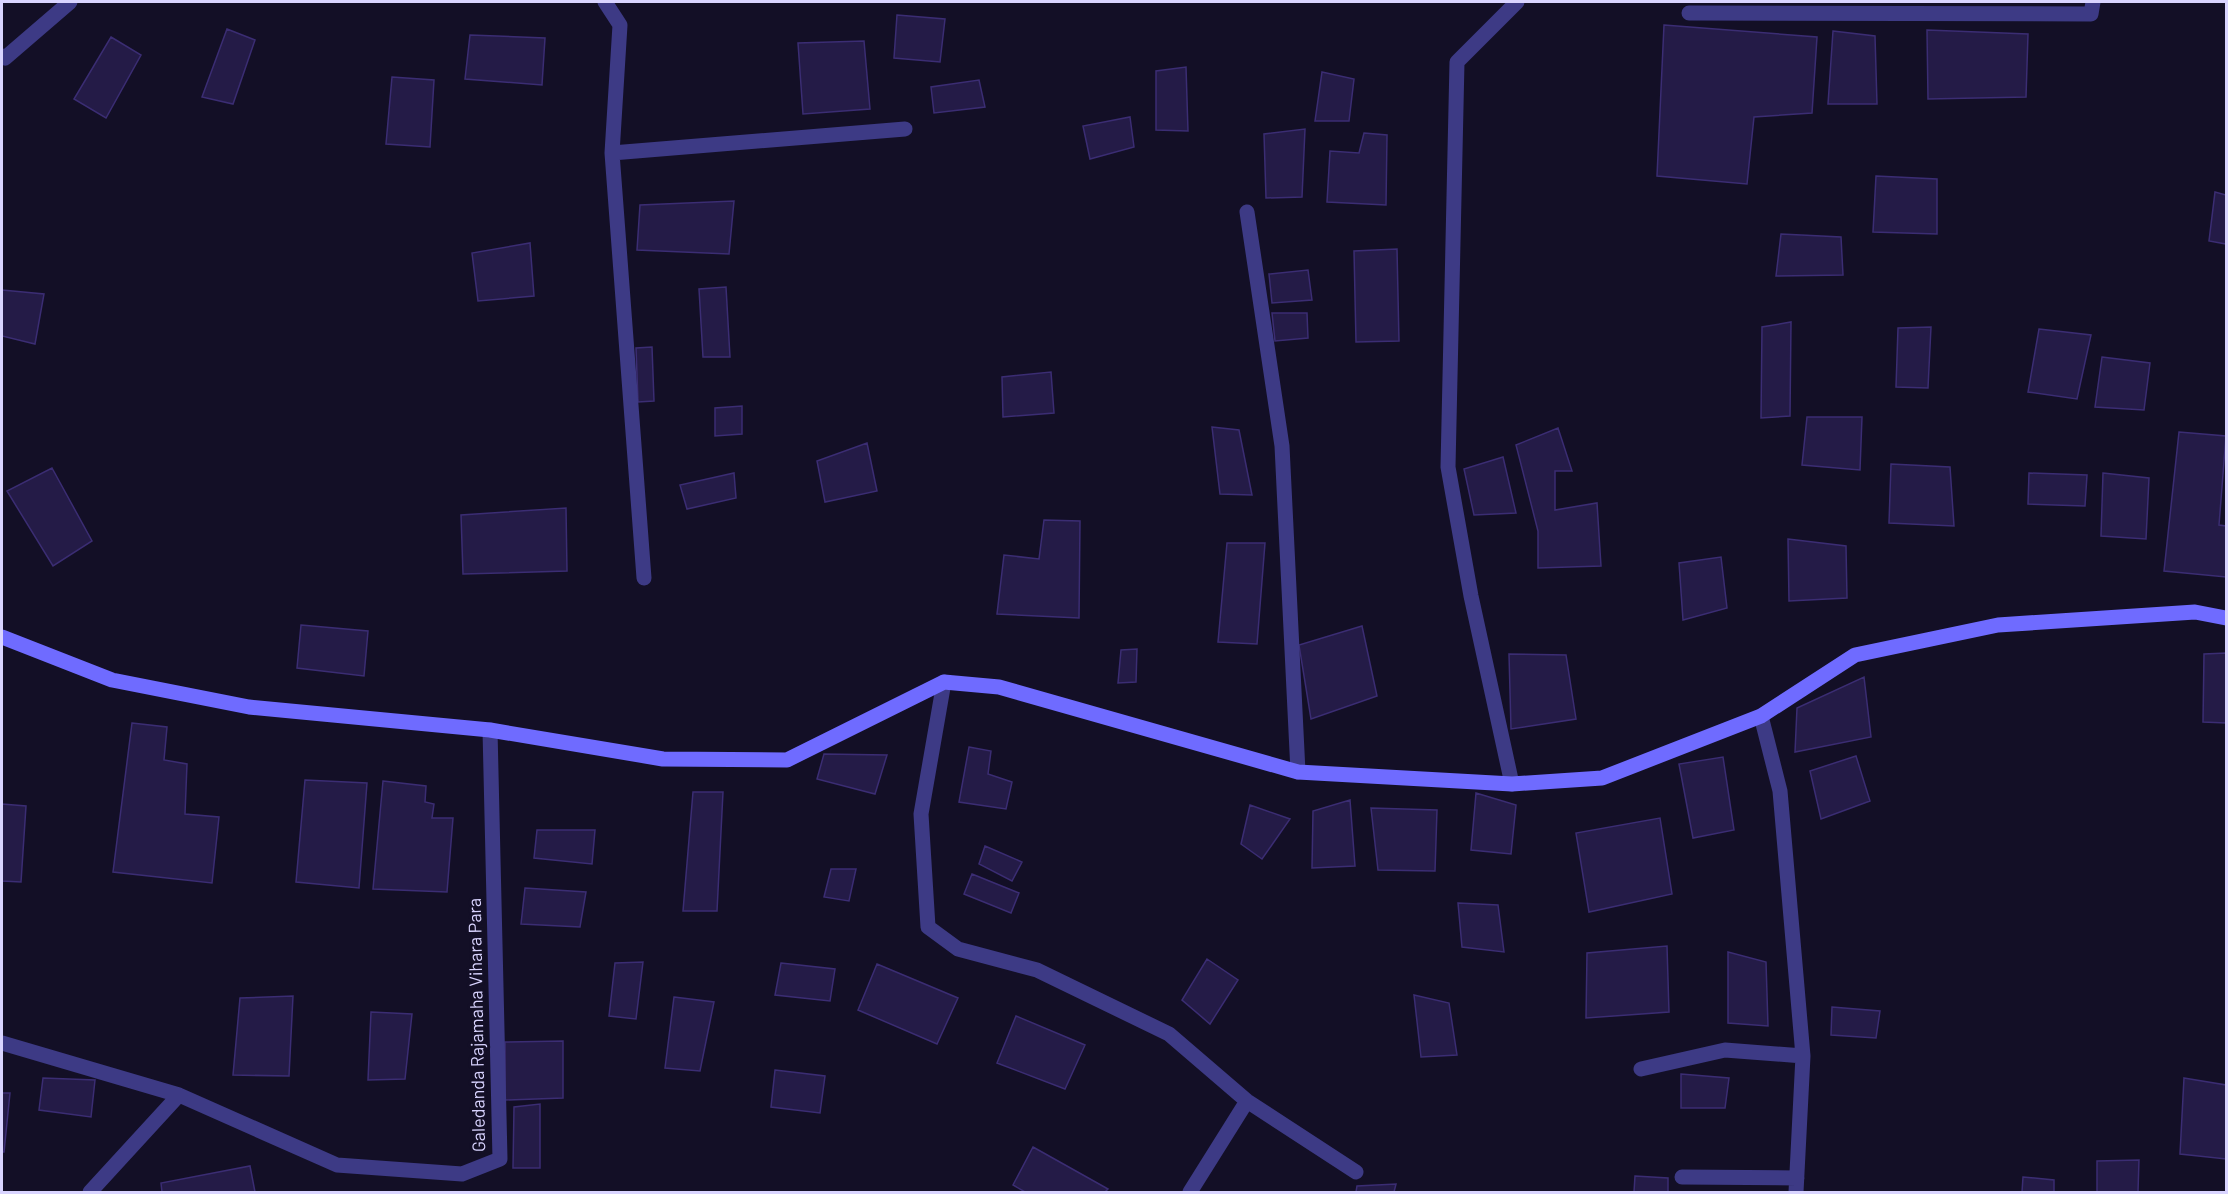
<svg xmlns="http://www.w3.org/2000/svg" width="2228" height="1194" font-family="Barlow,sans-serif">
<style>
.building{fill:#241b47;stroke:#3b2d73;stroke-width:1.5}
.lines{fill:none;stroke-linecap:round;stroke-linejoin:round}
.street{stroke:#3d3a85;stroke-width:15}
.secondary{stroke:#6f6bff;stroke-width:15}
.labels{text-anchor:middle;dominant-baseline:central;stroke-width:6;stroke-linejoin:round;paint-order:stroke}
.street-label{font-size:18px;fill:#d9d4ff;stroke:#130f26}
</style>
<rect width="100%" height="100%" fill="#130f26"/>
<path class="building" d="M897,15L945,19L940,62L894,58Z
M1664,25L1817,37L1812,113L1754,117L1747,184L1657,176Z
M227,29L255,40L233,104L202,97Z
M1927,30L2028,34L2026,97L1928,99Z
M1833,31L1875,36L1877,104H1828Z
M470,35L545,38L542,85L465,79Z
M111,37L141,55L106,118L74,99Z
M864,41L870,109L803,114L798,43Z
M1186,67L1188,131L1156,130V71Z
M1322,72L1354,79L1349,121H1315Z
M392,77L434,80L430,147L386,144Z
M979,80L985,107L934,113L931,87Z
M1130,117L1134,147L1090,159L1083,126Z
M1305,129L1302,197L1266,198L1264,134Z
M1364,133L1387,135L1386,205L1327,202L1330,151L1359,153Z
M1876,176L1937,179V234L1873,232Z
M2215,192L2226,195V244L2209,241Z
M734,201L729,254L637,250L640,205Z
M1781,234L1841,237L1843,275L1776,276Z
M530,243L534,296L478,301L472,253Z
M1397,249L1399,341L1356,342L1354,251Z
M1308,270L1312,300L1272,303L1269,274Z
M726,287L730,357H703L699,289Z
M2,290L44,294L35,344L2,336Z
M1272,313H1307L1308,338L1275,341Z
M1791,322L1790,416L1761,418L1762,327Z
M1931,327L1928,388L1896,387L1898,328Z
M2039,329L2091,335L2077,399L2028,392Z
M652,347L654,401L638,402L636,348Z
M2102,357L2150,363L2144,410L2095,407Z
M1051,372L1054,413L1003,417L1002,377Z
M742,406V434L715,436V408Z
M1807,417H1862L1860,470L1802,465Z
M1212,427L1239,430L1252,495L1220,494Z
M1558,428L1572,471H1555V510L1597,503L1601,566L1538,568V531L1516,445Z
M2179,432L2226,436L2219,525L2226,526V577L2164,571Z
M867,443L877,491L825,502L817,461Z
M1503,457L1516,513L1474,515L1464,469Z
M1891,464L1950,467L1954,526L1889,523Z
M52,468L92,541L53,566L7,491Z
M734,473L736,498L687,509L680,485Z
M2029,473L2087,475L2085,506L2028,504Z
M2103,473L2149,478L2146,539L2101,536Z
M566,508L567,571L463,574L461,515Z
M1044,520L1080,521L1079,618L997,614L1004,555L1039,559Z
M1788,539L1846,546L1847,598L1789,601Z
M1227,543H1265L1257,644L1218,642Z
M1721,557L1727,608L1683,620L1679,563Z
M301,625L368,631L364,676L297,668Z
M1362,626L1377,696L1311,719L1299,645Z
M1137,649L1136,682L1118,683L1121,650Z
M2226,653V723L2203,722L2204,654Z
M1509,654L1566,655L1576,719L1511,729Z
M1864,677L1871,737L1795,752L1797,708Z
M132,723L167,727L164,760L187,764L185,814L219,817L212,883L113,872Z
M969,747L991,751L988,774L1012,782L1006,809L959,802Z
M824,754L887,755L875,794L817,779Z
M1856,756L1870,801L1821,819L1810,771Z
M1723,757L1734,830L1693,838L1679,764Z
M305,780L367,783L359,888L296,882Z
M383,781L426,786L425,802L434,804L432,818H453L447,892L373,889Z
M693,792H723L717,911H683Z
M1476,793L1516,805L1511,854L1471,850Z
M1350,800L1355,866L1312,868L1313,811Z
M2,804L26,806L21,882L2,881Z
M1250,805L1290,819L1262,859L1241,844Z
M1371,808L1437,810L1435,871L1378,870Z
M1660,818L1672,894L1589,912L1576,833Z
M537,830H595L592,864L534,858Z
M985,846L1022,862L1012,881L979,864Z
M831,869H856L849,901L824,897Z
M972,874L1019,893L1011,913L964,894Z
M525,888L586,892L580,927L521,924Z
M1458,903L1498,905L1504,952L1462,947Z
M1667,946L1669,1012L1586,1018L1587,953Z
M1728,952L1766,962L1768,1026L1728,1023Z
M1207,959L1238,980L1210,1024L1182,1000Z
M643,962L636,1019L609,1016L615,963Z
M781,963L835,969L830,1001L775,995Z
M877,964L958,998L937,1044L858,1010Z
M1414,995L1449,1003L1457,1055L1421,1057Z
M293,996L289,1076L233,1075L240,998Z
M674,997L714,1002L700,1071L665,1068Z
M1832,1007L1880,1011L1876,1038L1831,1035Z
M371,1012L412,1014L405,1079L368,1080Z
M1016,1016L1085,1045L1065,1089L997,1063Z
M563,1041V1098L505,1100V1042Z
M775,1070L825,1076L820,1113L771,1107Z
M1681,1074L1729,1078L1725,1108H1681Z
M43,1078L95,1080L91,1117L39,1110Z
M2184,1078L2226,1085V1159L2180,1154Z
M2,1093H10L4,1152H2Z
M540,1104V1168H513L514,1107Z
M1033,1147L1108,1189L1105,1192H1025L1013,1185Z
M2139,1160L2138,1192H2097V1161Z
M250,1166L255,1192H162L161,1183Z
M1635,1176L1668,1178V1192H1634Z
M2023,1177L2054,1180V1192H2022Z
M1396,1184L1394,1192H1356L1357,1186Z"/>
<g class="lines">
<path class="street" d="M605,2L620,25L612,153L644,578
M1689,13L2091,14L2093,2
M2,56L5,58L70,2
M612,153L905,129
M1247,212L1282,446L1298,772
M944,682L921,814L928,927L958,949L1037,970L1169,1034L1247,1101L1356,1172
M1761,716L1780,791L1803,1056L1796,1192
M1512,784L1471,596L1448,467L1457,62L1517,2
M2,1043L179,1095L337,1165L462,1174L500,1159L490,730
M1641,1069L1725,1050L1803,1056
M1682,1177L1797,1178
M90,1192L179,1095
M1190,1192L1247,1101"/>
<path class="secondary" d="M2,637L112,680L249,707L490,730L663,759L787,760L944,682L999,687L1298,772L1512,784L1602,778L1761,716L1855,655L1998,625L2195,612L2226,618"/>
</g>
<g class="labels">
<g class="street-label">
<text transform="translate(476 1025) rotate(-91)">Galedanda Rajamaha Vihara Para</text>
</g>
</g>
<rect width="2228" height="1194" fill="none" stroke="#d9d4ff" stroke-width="6"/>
</svg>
